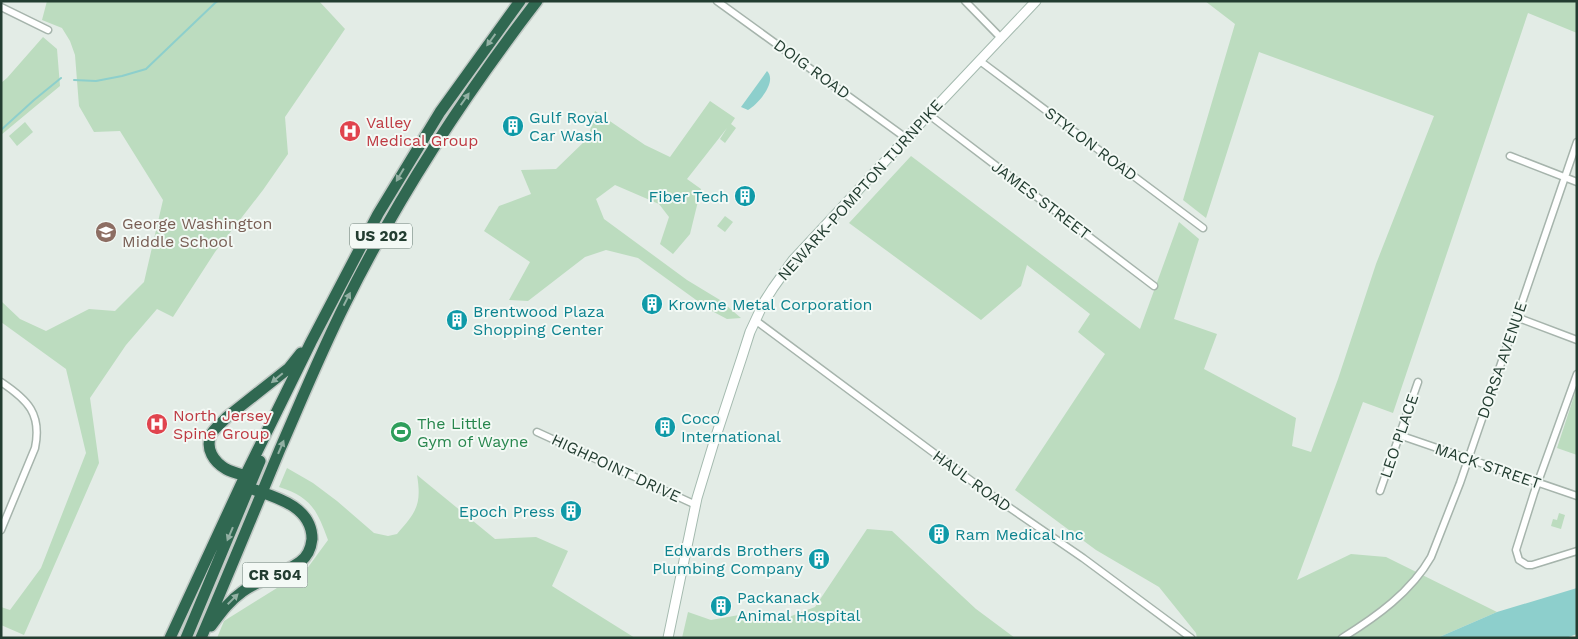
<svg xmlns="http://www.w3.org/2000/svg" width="1578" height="639" font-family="'Work Sans',sans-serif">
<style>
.green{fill:#bcdcbf}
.water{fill:#8dcfcc}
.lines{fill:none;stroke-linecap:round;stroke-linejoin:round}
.stream{stroke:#8dcfcc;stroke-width:2}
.street-casing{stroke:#a6b4ac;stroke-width:9}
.secondary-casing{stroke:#a4baaf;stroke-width:11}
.highway-casing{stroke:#c1c9c5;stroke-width:14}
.street{stroke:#fff;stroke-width:6}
.secondary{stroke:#fff;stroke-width:9}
.highway{stroke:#306851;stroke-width:11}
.oneway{fill:#92b0a3}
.labels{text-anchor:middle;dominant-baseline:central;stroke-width:4;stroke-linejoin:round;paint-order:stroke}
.shield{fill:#f3f9f5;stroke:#61756c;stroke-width:1}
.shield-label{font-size:15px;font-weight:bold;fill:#233d31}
.street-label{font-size:16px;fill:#233d31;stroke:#f3f9f5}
.culture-label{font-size:16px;fill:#0d838f;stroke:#f3f9f5;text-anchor:start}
.health-label{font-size:16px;fill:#be3a42;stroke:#f3f9f5;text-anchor:start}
.education-label{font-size:16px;fill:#785e54;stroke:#f3f9f5;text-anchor:start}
.leisure-label{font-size:16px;fill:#27864d;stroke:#f3f9f5;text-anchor:start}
</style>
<rect width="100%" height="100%" fill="#e3ece6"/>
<path class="green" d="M47,1H319L345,29L285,117L288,154L263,190L215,252L173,317L157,309L126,345L90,398L99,463L24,635L1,625V607L10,610L41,568L86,453L66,369L1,322V301L20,319L46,331L89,309L115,311L144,282L163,200L120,131L94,132L79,106L75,55L70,41L62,28L42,20Z
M1205,1H1577V33L1528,13L1393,413L1363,402L1297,580L1351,554L1386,557L1497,612L1437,638H1197L1196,633L1159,587L1096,550L1015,490L1105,354L1078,332L1090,314L1027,265L1021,286L981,320L849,223L911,156L1140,329L1179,222L1199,239L1174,319L1217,334L1204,369L1296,418L1292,446L1311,452L1338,379L1376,264L1434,116L1259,52L1206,218L1183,200L1235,24Z
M43,37L57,49L60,86L1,135V83L7,78Z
M710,101L735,118L731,124L736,128L725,143L720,139L727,128L687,179L701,189L690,234L673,254L660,244L669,217L659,204L615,185L596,199L604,219L687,280L720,300L741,318L727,319L710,310L638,258L606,250L585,257L528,301L509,300L530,262L484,231L499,206L531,194L521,170L556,169L588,138L595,111L645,145L670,157Z
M25,122L33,132L17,146L9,136Z
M725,216L733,222L725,232L717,226Z
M1577,387V455L1557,448Z
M287,468L313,483L337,501L374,533L388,536L397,534C416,512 422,505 417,475L495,539L536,537L568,551L552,586L635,638H217L224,621L306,570L328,540C317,510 311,497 279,487Z
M1559,513L1565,515L1561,529L1551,526L1553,519L1557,520Z
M867,529L892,531L976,609L1015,638H682L688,612L711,620L756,612L773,623L815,607Z"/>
<path class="water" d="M767,71C778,82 757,105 748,110L741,107Z
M1577,588V634L1566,638H1437L1497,612Z"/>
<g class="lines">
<path class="stream" d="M74,80L96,81L122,76L146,69L215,3L218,1
M1,130L34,100L61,78"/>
<g class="street-casing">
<path id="street" d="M717,1L906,138
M965,1L1001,38
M1,7L48,30
M980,61L1203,228
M928,114L1154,286
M1510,156L1577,182
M1516,317L1577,340
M755,320L981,488L1083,558L1191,638
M1577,374L1534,493L1516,550L1519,560L1527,565H1532L1577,551
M1,382C28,400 42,414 35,448L1,530
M537,432L696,505
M1399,435L1577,496
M1380,491L1418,382
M1342,638C1376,617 1411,592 1431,557L1460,483L1577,142"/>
</g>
<g class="secondary-casing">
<path id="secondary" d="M668,638L697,498L714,442L742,357L750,332L764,302L773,288L793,260L916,128L1036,1"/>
</g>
<g class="highway-casing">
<path id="highway" d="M252,478C244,475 234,473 226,469C214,462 205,449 211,435C214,428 222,423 227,417L289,368L301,353
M211,626C220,614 229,601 242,592C259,579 282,575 300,562C307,557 311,548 312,539C312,508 279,498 255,490
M170,638L245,476L311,342L378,214L440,112L520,1
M186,638L260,461
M201,638C228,575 254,512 280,449C301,401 321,352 345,304C398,197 464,96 537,1"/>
</g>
<use href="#street" class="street"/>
<use href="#secondary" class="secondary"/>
<use href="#highway" class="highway"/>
</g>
<defs><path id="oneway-solid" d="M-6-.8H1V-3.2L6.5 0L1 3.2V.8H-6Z" transform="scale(1.25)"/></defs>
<g class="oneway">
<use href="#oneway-solid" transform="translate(491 40) rotate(126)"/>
<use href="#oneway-solid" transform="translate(465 99) rotate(-55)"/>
<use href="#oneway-solid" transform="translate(400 175) rotate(121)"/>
<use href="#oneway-solid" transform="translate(347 299) rotate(-63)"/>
<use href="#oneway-solid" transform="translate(277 378) rotate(140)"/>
<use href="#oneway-solid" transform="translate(281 447) rotate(-67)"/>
<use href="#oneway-solid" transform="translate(230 534) rotate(113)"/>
<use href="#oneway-solid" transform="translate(233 599) rotate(-45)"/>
</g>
<defs>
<g id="building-disc" transform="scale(1.125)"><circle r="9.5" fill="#0f9aa8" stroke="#f3f9f5"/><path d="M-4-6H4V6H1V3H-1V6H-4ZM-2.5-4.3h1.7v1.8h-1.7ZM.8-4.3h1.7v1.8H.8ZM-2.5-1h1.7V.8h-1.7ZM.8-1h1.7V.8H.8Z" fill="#fff"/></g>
<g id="hospital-disc" transform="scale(1.125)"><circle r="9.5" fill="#e0444e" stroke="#f3f9f5"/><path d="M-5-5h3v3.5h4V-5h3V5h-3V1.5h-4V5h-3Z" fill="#fff"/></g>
<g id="school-disc" transform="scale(1.125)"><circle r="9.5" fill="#8d6e63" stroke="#f3f9f5"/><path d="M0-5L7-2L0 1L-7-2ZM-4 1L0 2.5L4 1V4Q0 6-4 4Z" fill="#fff"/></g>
<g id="stadium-disc" transform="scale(1.125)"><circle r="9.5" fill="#2e9e5b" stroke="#f3f9f5"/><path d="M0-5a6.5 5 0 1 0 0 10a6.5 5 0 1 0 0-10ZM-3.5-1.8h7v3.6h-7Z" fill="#fff"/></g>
</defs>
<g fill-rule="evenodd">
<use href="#building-disc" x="513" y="126"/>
<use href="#hospital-disc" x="350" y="131"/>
<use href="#building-disc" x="745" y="196"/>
<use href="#school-disc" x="106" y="232"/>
<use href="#building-disc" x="652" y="304"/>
<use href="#building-disc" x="457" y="320"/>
<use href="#hospital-disc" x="157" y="424"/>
<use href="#building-disc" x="665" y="427"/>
<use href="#stadium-disc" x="401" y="432"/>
<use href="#building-disc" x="571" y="511"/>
<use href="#building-disc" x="939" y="534"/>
<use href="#building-disc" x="819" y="559"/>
<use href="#building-disc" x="721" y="606"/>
</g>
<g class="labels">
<g class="shield">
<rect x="350" y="223.5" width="62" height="25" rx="4"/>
<rect x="242.5" y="562.5" width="65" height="25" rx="4"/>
</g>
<g class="shield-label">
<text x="381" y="236">US 202</text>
<text x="275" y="575">CR 504</text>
</g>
<g class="street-label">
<text transform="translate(812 69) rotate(36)">DOIG ROAD</text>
<text transform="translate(1091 144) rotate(37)">STYLON ROAD</text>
<text transform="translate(860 190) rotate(-48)">NEWARK-POMPTON TURNPIKE</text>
<text transform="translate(1041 200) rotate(37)">JAMES STREET</text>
<text transform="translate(1502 360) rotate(-71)">DORSA AVENUE</text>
<text transform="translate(1399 436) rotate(-71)">LEO PLACE</text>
<text transform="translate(1488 466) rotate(19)">MACK STREET</text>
<text transform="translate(616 468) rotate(25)">HIGHPOINT DRIVE</text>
<text transform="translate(972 481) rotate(36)">HAUL ROAD</text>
</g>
<g class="culture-label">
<text x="529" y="117">Gulf Royal<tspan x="529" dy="18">Car Wash</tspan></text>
<text x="729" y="196" text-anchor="end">Fiber Tech</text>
<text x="668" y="304">Krowne Metal Corporation</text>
<text x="473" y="311">Brentwood Plaza<tspan x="473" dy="18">Shopping Center</tspan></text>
<text x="681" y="418">Coco<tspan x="681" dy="18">International</tspan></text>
<text x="555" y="511" text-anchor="end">Epoch Press</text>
<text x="955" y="534">Ram Medical Inc</text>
<text x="803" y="550" text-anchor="end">Edwards Brothers<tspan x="803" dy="18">Plumbing Company</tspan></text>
<text x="737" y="597">Packanack<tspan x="737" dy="18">Animal Hospital</tspan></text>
</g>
<g class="health-label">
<text x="366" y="122">Valley<tspan x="366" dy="18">Medical Group</tspan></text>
<text x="173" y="415">North Jersey<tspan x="173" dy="18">Spine Group</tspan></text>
</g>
<g class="education-label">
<text x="122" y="223">George Washington<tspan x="122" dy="18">Middle School</tspan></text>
</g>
<g class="leisure-label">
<text x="417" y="423">The Little<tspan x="417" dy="18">Gym of Wayne</tspan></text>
</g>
</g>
<rect width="1578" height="639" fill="none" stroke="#233d31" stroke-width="5"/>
</svg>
